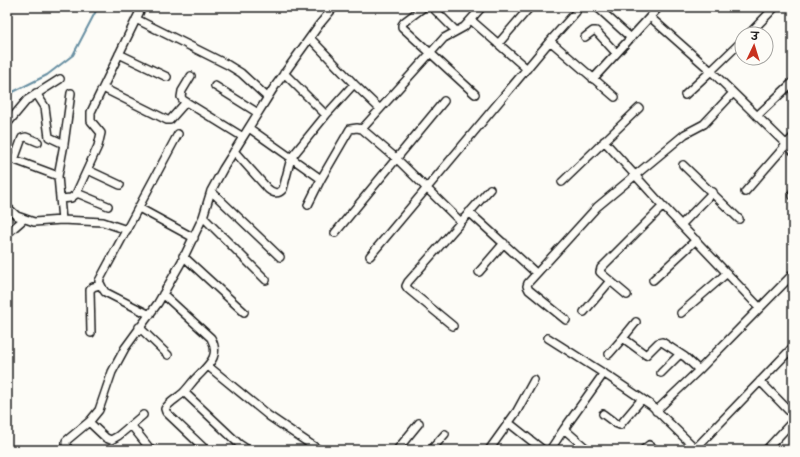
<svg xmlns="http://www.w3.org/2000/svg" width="800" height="457" font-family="Itim,'Playpen Sans Deva',sans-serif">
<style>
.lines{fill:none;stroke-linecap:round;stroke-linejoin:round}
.stream{stroke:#678fa2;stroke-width:2}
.minor-casing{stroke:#1c1c1c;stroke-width:10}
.minor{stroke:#fdfcf7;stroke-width:7}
</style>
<rect width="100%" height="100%" fill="#fdfcf7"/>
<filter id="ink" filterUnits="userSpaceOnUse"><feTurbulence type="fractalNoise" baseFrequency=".025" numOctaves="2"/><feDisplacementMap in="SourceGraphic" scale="8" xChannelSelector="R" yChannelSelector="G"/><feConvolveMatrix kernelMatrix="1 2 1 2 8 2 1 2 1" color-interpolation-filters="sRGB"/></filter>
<g filter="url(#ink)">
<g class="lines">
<path class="stream" d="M7,95L47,75L73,55L98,7"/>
<g class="minor-casing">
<path id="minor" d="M424,7L404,22L402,25V27L475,94
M432,7L456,31
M597,7L631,38
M648,7L654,12
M650,17L711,71L793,151
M136,19L228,65L241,73L267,97
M471,20L527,69
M749,34L775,7
M585,37L593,31H596L616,53
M310,38L354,84
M550,41L576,12
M498,44L530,7
M119,54L167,77
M284,73L326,115
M191,76L182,91L181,97L183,100L243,137
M593,79L659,7
M215,86L258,113
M103,88L167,120H170L186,102
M36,93L45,107L49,137L64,144
M685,95L711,71L742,41
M757,116L793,82
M7,124L27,100L60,79
M249,128L321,179L350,129L357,128L362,129
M604,141L663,206L760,308
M234,151L268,189C273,193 278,195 283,189L291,158L326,115L354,84L380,109
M7,157L58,176
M14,160L22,138L26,137L38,142
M683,165L739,219
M88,170L120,185
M562,182L639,108
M211,191L280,257
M745,192L793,137
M793,192V196
M77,193L108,206
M60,199L71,198L76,194L98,146L101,133L91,121V112L142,7
M308,205L321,179
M7,207L17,216L34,222L62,220L103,222L127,230
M139,208L194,238
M469,212L536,273
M203,217L266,280
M62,220L58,176L64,144L71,93
M461,222L397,159L362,129L444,38L464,27L482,7
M681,225L713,192
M335,233L444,101
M7,234L24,219
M183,256L244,312
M370,256L550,41L615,97
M479,272L504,243
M653,280L696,240
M163,294L211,338C221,357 208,365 196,378C192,382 188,388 184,392C178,398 169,402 165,409L166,412L206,450
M627,295L602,274L600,272L601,268L663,206
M584,312L610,281
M681,313L727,273
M150,315L105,292L103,289L99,281L178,134
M566,320L529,290L527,286L528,283L597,207L685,134L704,124L733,93
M453,326L408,289L406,286L408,282L490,189
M139,327L168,355
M91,333L90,290L93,287L100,285
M548,338L611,378L651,405L697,450
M623,338L636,322
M609,354L623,338L646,355L658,343L662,342L685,357L699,370
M208,366L269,416L319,450
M661,373L680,354
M760,381L793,415
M184,392L239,444L248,450
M656,411L699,370L793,274
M603,414L615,423L620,425L642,399
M89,422L106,438L111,440L118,436L143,415
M509,423L543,450
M131,425L151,450
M564,429L604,373
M69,450L66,444V441L90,421L99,410L112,372L125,348L158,303L182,261L203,217L211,191L223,169L273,89L319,25L334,7
M397,450L419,423
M431,450L445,434
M489,450L517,411L534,380
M550,450L564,429L588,450
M643,450L649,445L656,450
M694,450L793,347
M766,450L793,421"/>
</g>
<use href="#minor" class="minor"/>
</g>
</g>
<rect width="800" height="457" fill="none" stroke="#fdfcf7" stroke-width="24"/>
<rect x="12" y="12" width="776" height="433" fill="none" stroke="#1c1c1c" stroke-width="1.5" filter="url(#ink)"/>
<g transform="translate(754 46) rotate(4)"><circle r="19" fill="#fdfcf7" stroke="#a3a29f"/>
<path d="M0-3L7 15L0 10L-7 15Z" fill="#c8321e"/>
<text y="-6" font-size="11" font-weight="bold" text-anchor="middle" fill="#1c1c1c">उ</text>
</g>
</svg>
